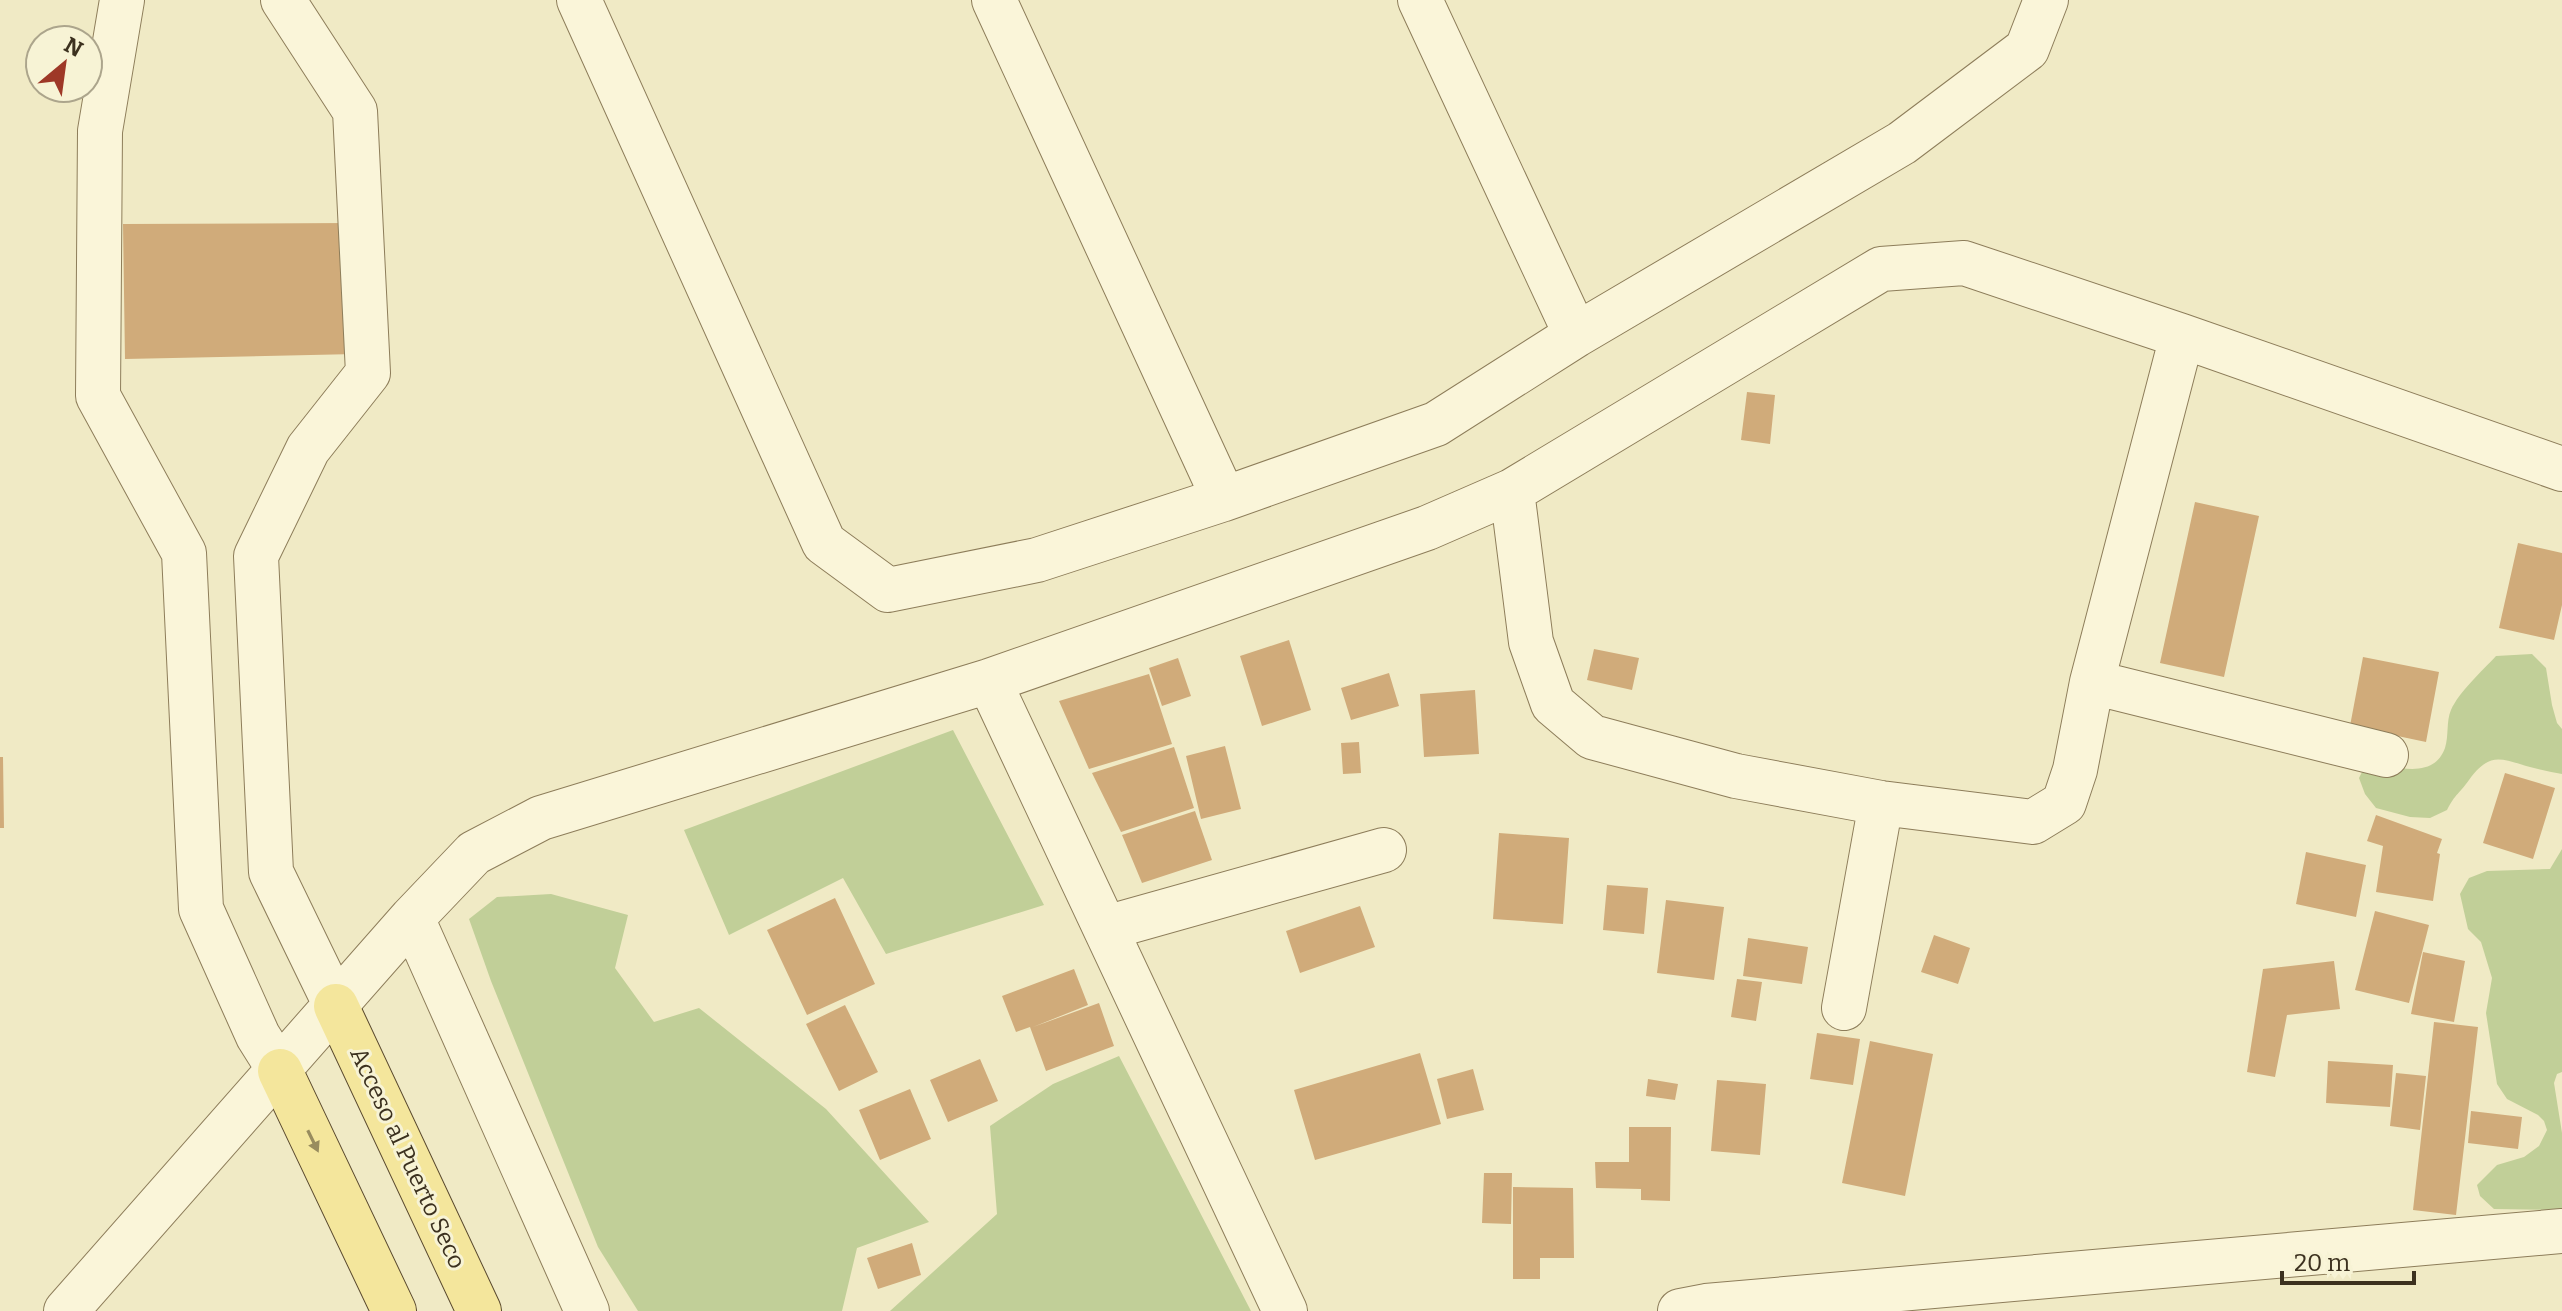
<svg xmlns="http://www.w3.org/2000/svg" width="2562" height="1311" font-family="Bitter,serif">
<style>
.green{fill:#c1cf98}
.building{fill:#d0ab7a}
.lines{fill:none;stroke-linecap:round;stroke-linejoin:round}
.minor-casing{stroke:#8d7d5a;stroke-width:46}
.major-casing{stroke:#5a492e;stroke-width:46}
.minor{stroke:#faf5d9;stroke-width:44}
.major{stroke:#f4e69c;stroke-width:44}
.oneway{fill:#988c5e}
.labels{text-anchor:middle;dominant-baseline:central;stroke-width:6;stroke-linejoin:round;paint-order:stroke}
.street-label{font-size:24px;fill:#3c311f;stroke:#f7f3d5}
</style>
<rect width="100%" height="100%" fill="#f0eac5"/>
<path class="green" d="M2532,654L2546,668L2552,705L2557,723L2562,729V774C2552,772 2541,770 2530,767C2501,759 2490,751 2469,780C2460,793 2455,794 2447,810L2430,818L2410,817L2376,808L2365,794L2359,778L2367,762C2394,766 2433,781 2445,748C2449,736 2446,721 2451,710C2459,692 2482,671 2496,656Z
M953,730L1044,905L886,954L843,878L729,935L684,830Z
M2562,849V1072L2557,1074L2554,1083L2562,1133V1210L2494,1209L2480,1196L2477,1185L2497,1165L2524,1157L2539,1146L2547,1130L2544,1121L2538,1115L2507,1099L2497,1084L2486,1013L2492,978L2481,942L2468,929L2460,894L2469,878L2487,871L2550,869Z
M551,894L628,915L615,968L654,1022L699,1008L826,1109L929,1222L857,1248L842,1311H638L598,1247L491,981L469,919L497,897Z
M1119,1056L1251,1311H890L997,1214L990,1126L1053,1084Z"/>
<path class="building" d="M350,223L356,354L125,359L123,224Z
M1747,392L1775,395L1770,444L1741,440Z
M2195,502L2259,516L2224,677L2160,663Z
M2518,543L2562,553V605L2554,640L2499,628Z
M1289,640L1311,710L1262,726L1240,656Z
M1594,649L1639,658L1632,690L1587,680Z
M2363,657L2439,672L2426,742L2350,726Z
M1178,658L1191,696L1162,706L1149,668Z
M1389,673L1399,706L1351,720L1341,688Z
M1149,674L1172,744L1089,769L1059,701Z
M1475,690L1479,754L1424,757L1420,694Z
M1359,742L1361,773L1343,774L1341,743Z
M1225,746L1241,809L1201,819L1186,756Z
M1174,747L1194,808L1121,832L1092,773Z
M0,757H3L4,828H0Z
M2505,773L2555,788L2533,859L2483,843Z
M1195,811L1212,860L1142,883L1122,835Z
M2376,815L2442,839L2437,853L2440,854L2433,901L2376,892L2383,846L2367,841Z
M1499,833L1569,838L1563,924L1493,919Z
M2306,852L2366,865L2356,917L2296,904Z
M1607,885L1648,888L1644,934L1603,930Z
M835,898L875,984L807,1015L767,930Z
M1666,900L1724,907L1714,980L1657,973Z
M1360,906L1375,947L1300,973L1286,931Z
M2375,911L2429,925L2409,1003L2355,990Z
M1934,935L1970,948L1958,984L1921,972Z
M1748,938L1808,947L1802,984L1743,976Z
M2423,952L2465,961L2454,1022L2411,1014Z
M2334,961L2340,1009L2287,1015L2275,1077L2247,1072L2263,969Z
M1074,969L1088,1005L1033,1027L1099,1003L1114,1046L1046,1071L1030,1027L1016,1032L1002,996Z
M1737,979L1762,982L1756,1021L1731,1017Z
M845,1005L878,1072L839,1091L806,1024Z
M2434,1022L2478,1027L2456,1215L2413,1210Z
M1817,1033L1860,1039L1853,1085L1810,1079Z
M1870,1041L1933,1054L1905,1196L1842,1183Z
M1420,1053L1441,1124L1315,1160L1294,1090Z
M980,1059L998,1101L948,1122L930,1080Z
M2328,1061L2393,1065L2390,1107L2326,1103Z
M1473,1069L1484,1110L1447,1119L1437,1079Z
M2396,1073L2426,1076L2420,1130L2390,1126Z
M1648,1079L1678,1084L1675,1100L1646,1096Z
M1717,1080L1766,1084L1760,1155L1711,1151Z
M910,1089L931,1139L880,1160L859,1110Z
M2471,1111L2522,1117L2518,1149L2468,1143Z
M1629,1127H1671L1670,1201L1641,1200V1189L1596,1188L1595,1162H1629Z
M1484,1173H1512L1511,1224L1482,1223Z
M1513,1187L1573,1188L1574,1258H1540V1279H1513Z
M912,1243L921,1275L878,1289L867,1258Z"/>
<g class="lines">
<g class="minor-casing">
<path id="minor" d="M122,0L100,131L98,396L184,553L201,909L258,1036L280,1071
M283,0L355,111L368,373L308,449L256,556L271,872L336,1006
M579,0L824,543L888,590L1037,560L1224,499L1436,424L1576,335L1902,143L2027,49L2046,0
M994,0L1224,499
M1420,0L1576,335
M1512,491L1531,642L1553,704L1592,737L1736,776L1881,803L2033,822L2064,803L2075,770L2092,682L2182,336
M989,681L1285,1311
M2092,682L2386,755
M412,918L587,1311
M1106,928L1384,850
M1844,1008L1881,803
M66,1311L412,918L474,853L541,818L989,681L1427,528L1512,491L1881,269L1964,263L2182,336L2562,469
M1680,1311L1706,1306L2562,1231"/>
</g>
<g class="major-casing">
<path id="major" d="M336,1006L479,1311
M280,1071L394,1311"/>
</g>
<use href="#minor" class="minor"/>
<use href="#major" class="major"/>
</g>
<defs><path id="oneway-solid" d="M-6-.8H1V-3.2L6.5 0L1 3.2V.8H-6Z" transform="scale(2)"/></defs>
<use class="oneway" href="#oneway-solid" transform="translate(313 1141) rotate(64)"/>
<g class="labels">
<g class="street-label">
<text transform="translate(408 1158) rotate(65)">Acceso al Puerto Seco</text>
</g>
</g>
<g transform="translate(64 64) rotate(29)"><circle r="38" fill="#f7f3d5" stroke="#aca58c" stroke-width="2"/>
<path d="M0-6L14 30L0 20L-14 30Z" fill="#9e3827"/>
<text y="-12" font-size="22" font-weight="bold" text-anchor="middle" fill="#3c311f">N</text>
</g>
<path d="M2282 1271v12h132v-12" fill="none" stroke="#3c311f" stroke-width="4"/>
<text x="2294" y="1271" font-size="24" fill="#3c311f" stroke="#f7f3d5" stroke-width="6" paint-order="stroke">20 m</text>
</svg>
